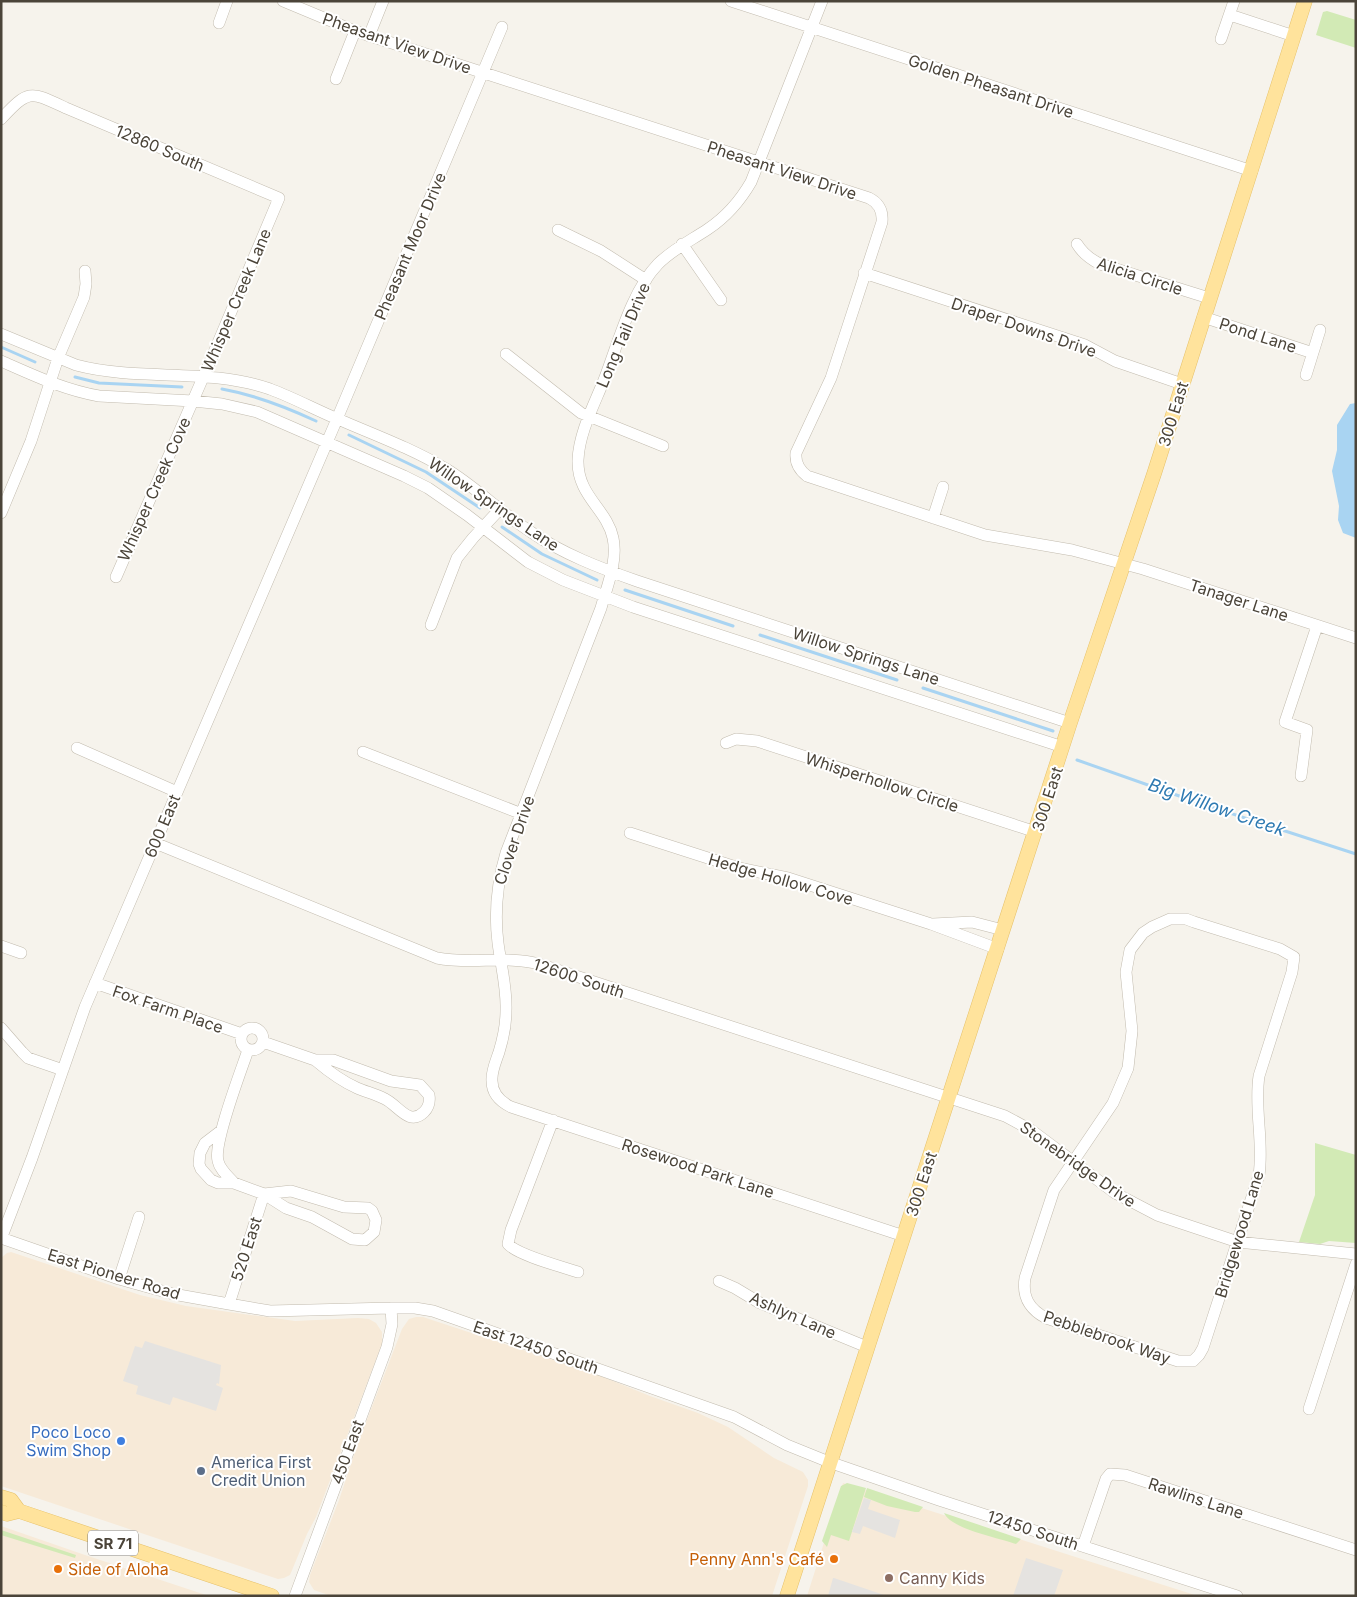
<svg xmlns="http://www.w3.org/2000/svg" width="1357" height="1597" font-family="Inter,sans-serif">
<style>
.commercial{fill:#f7ead8}
.green{fill:#d2eab5}
.parking{fill:#e5e3e0}
.water{fill:#a9d4f2}
.lines{fill:none;stroke-linecap:round;stroke-linejoin:round}
.stream{stroke:#a9d4f2;stroke-width:3}
.minor-casing{stroke:#c2bbae;stroke-width:12}
.major-casing{stroke:#e6c16a;stroke-width:15}
.minor{stroke:#fff;stroke-width:11}
.major{stroke:#ffe39c;stroke-width:14}
.shop-dot{fill:#3f7fe0;stroke:#fff;stroke-width:2}
.service-dot{fill:#5c6f8a;stroke:#fff;stroke-width:2}
.food-dot{fill:#e8710a;stroke:#fff;stroke-width:2}
.education-dot{fill:#8d6e63;stroke:#fff;stroke-width:2}
.labels{text-anchor:middle;dominant-baseline:central;stroke-width:4;stroke-linejoin:round;paint-order:stroke}
.shield{fill:#fff;stroke:#817c74;stroke-width:1}
.shield-label{font-size:15px;font-weight:bold;fill:#4b4439}
.street-label{font-size:16px;fill:#4b4439;stroke:#fff}
.shop-label{font-size:16px;fill:#366cbe;stroke:#fff;text-anchor:end}
.service-label{font-size:16px;fill:#4e5e75;stroke:#fff;text-anchor:start}
.food-label{font-size:16px;fill:#c56008;stroke:#fff;text-anchor:end}
.education-label{font-size:16px;fill:#785e54;stroke:#fff;text-anchor:start}
.water-label{font-size:18px;font-style:italic;fill:#2e7ab2;stroke:#fff}
</style>
<rect width="100%" height="100%" fill="#f6f3ec"/>
<path class="commercial" d="M11,1252L140,1295L186,1306L295,1321L358,1318L369,1319L376,1323L382,1332V1344L316,1517L307,1534L290,1575L284,1578L278,1579L1,1486V1258L7,1253Z
M416,1317H423L596,1374L650,1396L698,1413L728,1427L774,1458L803,1472L808,1480V1486L772,1596H331L314,1590L309,1582L310,1575L339,1500L358,1443L402,1329L409,1319Z
M843,1483L1198,1596H807Z
M1,1526L85,1555L209,1596H1Z"/>
<path class="green" d="M1327,11L1356,20V48L1316,35L1323,12Z
M1315,1143L1356,1155V1243L1329,1241L1320,1244L1299,1242L1315,1195Z
M847,1483L866,1488L849,1541L831,1535L827,1547L822,1541L841,1486Z
M867,1488L923,1507L919,1512H915L887,1506L864,1497Z
M944,1513L1021,1539L1016,1544C999,1538 951,1529 944,1513Z
M1,1530L76,1555L75,1558L1,1535Z"/>
<path class="parking" d="M145,1341L221,1365L219,1384L217,1383L216,1385L223,1388L216,1411L173,1397L170,1405L136,1394L138,1386L123,1381L135,1346L142,1348Z
M864,1498L871,1500L868,1509L900,1520L895,1538L863,1526L860,1534L852,1532Z
M1026,1558L1063,1570L1054,1596H1013Z
M833,1578H834L887,1596H828Z"/>
<path class="water" d="M1356,403V538L1343,533L1338,520L1339,506L1332,471L1337,450V425L1350,404Z"/>
<g class="lines">
<path class="stream" d="M1,347L35,362
M75,377L99,383L182,387
M222,389C255,395 286,407 316,421
M349,435L426,472L480,508
M502,527L542,554L597,580
M625,590L733,626
M760,635L897,680
M923,688L1053,731
M1077,760L1202,804L1356,854"/>
<g class="minor-casing">
<path id="minor" d="M283,1L355,31L869,198C879,203 883,211 882,222L831,378L796,453C795,463 799,470 807,476L985,535L1072,550L1143,569L1356,638
M731,1L1252,171
M822,1L751,182C740,201 726,217 708,229C690,241 673,249 658,264C631,292 618,344 604,380C594,405 579,433 578,460C577,496 607,509 613,538C618,561 607,586 601,608L506,853C497,883 494,911 498,943C501,966 507,988 506,1011C506,1025 503,1039 499,1052C496,1061 491,1072 492,1081C492,1094 501,1102 511,1107L904,1236
M1230,15L1294,36
M219,23L227,1
M369,36L383,1
M1221,39L1234,1
M336,79L355,31
M1,119C29,89 30,91 66,108L279,198L212,357L116,577
M558,230L601,251L646,280
M682,244L721,300
M1077,244C1083,254 1090,259 1100,264L1209,298
M864,273L1085,345L1115,361L1182,384
M1203,317L1313,353
M1,334L76,365C140,382 207,367 270,389C294,398 316,410 340,420C375,435 413,449 446,469C476,487 501,513 531,532C563,554 600,568 637,581L1070,723
M506,354L581,413L663,446
M1,361C33,375 64,390 99,396L193,401L222,404L257,412L404,476L428,488L467,515L528,562L563,580L633,607L1063,747
M1306,375L1320,330
M1,513L31,441L58,358L84,297L86,284L85,271
M933,518L943,487
M431,625L457,558L473,538L500,509
M726,743L736,739L757,741L1036,832
M77,748L177,792
M363,752L522,814
M1301,776L1307,730L1285,722L1317,626
M630,833L739,868L788,878L931,924L998,949
M155,843L437,958C471,965 506,955 539,964L1005,1116L1031,1130L1115,1193L1157,1215L1238,1242L1356,1254
M1170,919H1186L1194,922L1280,949L1294,957L1292,972L1259,1076C1254,1109 1264,1142 1259,1175L1203,1348L1199,1355L1193,1361H1178L1046,1318C1029,1309 1022,1297 1025,1278L1054,1190L1113,1103L1128,1068L1132,1031L1126,972L1130,950L1143,933L1152,927Z
M933,924L972,922L1003,930
M1,946L21,953
M95,983L242,1034
M241 1039a11 11 0 1 1 22 0a11 11 0 1 1-22 0Z
M1,1028L22,1052L28,1058L63,1070
M263,1042L315,1060H333L391,1081L420,1085L429,1095C430,1101 429,1107 424,1112C409,1127 398,1105 385,1099C376,1094 366,1092 357,1088C341,1081 328,1071 315,1060
M553,1120L511,1230L508,1244C517,1255 563,1267 578,1272
M222,1130L205,1143L200,1153L199,1164L201,1169L211,1180L218,1183H234L264,1194L286,1208L312,1217L352,1239L365,1240L374,1232L376,1220L372,1211L368,1208L344,1207L291,1191L264,1194
M234,1183C228,1176 220,1170 218,1161C213,1143 241,1071 248,1050
M1,1238L119,1279L173,1294L229,1304L270,1311L391,1308H415L433,1311L734,1417L787,1445L829,1462L939,1500L1237,1596
M1,1239L32,1158L85,1007L337,419L502,27
M119,1279L139,1217
M719,1281L735,1288L760,1303L867,1347
M229,1304L264,1194
M1309,1409L1356,1264
M1083,1546L1106,1479L1110,1474L1125,1475L1356,1550
M295,1596L387,1347L392,1324L391,1308"/>
</g>
<g class="major-casing">
<path id="major" d="M1,1497L11,1500L19,1511
M1,1512L7,1514L19,1511L272,1596
M787,1596L1070,723L1154,474L1305,1"/>
</g>
<use href="#minor" class="minor"/>
<use href="#major" class="major"/>
</g>
<circle class="shop-dot" cx="121" cy="1441" r="5"/>
<circle class="service-dot" cx="201" cy="1471" r="5"/>
<g class="food-dot">
<circle cx="834" cy="1559" r="5"/>
<circle cx="58" cy="1569" r="5"/>
</g>
<circle class="education-dot" cx="889" cy="1578" r="5"/>
<g class="labels">
<rect class="shield" x="88" y="1530.5" width="50" height="25" rx="4"/>
<g class="shield-label">
<text x="113" y="1543">SR 71</text>
</g>
<g class="street-label">
<text transform="translate(397 43) rotate(19)">Pheasant View Drive</text>
<text transform="translate(991 86) rotate(18)">Golden Pheasant Drive</text>
<text transform="translate(160 148) rotate(23)">12860 South</text>
<text transform="translate(782 170) rotate(18)">Pheasant View Drive</text>
<text transform="translate(410 246) rotate(-67)">Pheasant Moor Drive</text>
<text transform="translate(1140 276) rotate(18)">Alicia Circle</text>
<text transform="translate(236 300) rotate(-67)">Whisper Creek Lane</text>
<text transform="translate(1024 327) rotate(19)">Draper Downs Drive</text>
<text transform="translate(623 335) rotate(-67)">Long Tail Drive</text>
<text transform="translate(1258 335) rotate(18)">Pond Lane</text>
<text transform="translate(1173 414) rotate(-73)">300 East</text>
<text transform="translate(154 489) rotate(-66)">Whisper Creek Cove</text>
<text transform="translate(494 504) rotate(34)">Willow Springs Lane</text>
<text transform="translate(1239 600) rotate(18)">Tanager Lane</text>
<text transform="translate(866 656) rotate(18)">Willow Springs Lane</text>
<text transform="translate(882 782) rotate(18)">Whisperhollow Circle</text>
<text transform="translate(1047 799) rotate(-72)">300 East</text>
<text transform="translate(162 826) rotate(-67)">600 East</text>
<text transform="translate(514 840) rotate(-71)">Clover Drive</text>
<text transform="translate(781 879) rotate(16)">Hedge Hollow Cove</text>
<text transform="translate(579 978) rotate(18)">12600 South</text>
<text transform="translate(168 1009) rotate(19)">Fox Farm Place</text>
<text transform="translate(1078 1164) rotate(35)">Stonebridge Drive</text>
<text transform="translate(698 1168) rotate(18)">Rosewood Park Lane</text>
<text transform="translate(921 1184) rotate(-72)">300 East</text>
<text transform="translate(1239 1234) rotate(-73)">Bridgewood Lane</text>
<text transform="translate(246 1249) rotate(-72)">520 East</text>
<text transform="translate(114 1274) rotate(17)">East Pioneer Road</text>
<text transform="translate(793 1315) rotate(24)">Ashlyn Lane</text>
<text transform="translate(1107 1337) rotate(19)">Pebblebrook Way</text>
<text transform="translate(536 1347) rotate(19)">East 12450 South</text>
<text transform="translate(347 1452) rotate(-70)">450 East</text>
<text transform="translate(1196 1498) rotate(18)">Rawlins Lane</text>
<text transform="translate(1033 1530) rotate(18)">12450 South</text>
</g>
<g class="shop-label">
<text x="111" y="1432">Poco Loco<tspan x="111" dy="18">Swim Shop</tspan></text>
</g>
<g class="service-label">
<text x="211" y="1462">America First<tspan x="211" dy="18">Credit Union</tspan></text>
</g>
<g class="food-label">
<text x="824" y="1559">Penny Ann's Café</text>
<text x="68" y="1569" text-anchor="start">Side of Aloha</text>
</g>
<g class="education-label">
<text x="899" y="1578">Canny Kids</text>
</g>
<g class="water-label">
<text transform="translate(1217 807) rotate(19)">Big Willow Creek</text>
</g>
</g>
<rect width="1357" height="1597" fill="none" stroke="#4b4439" stroke-width="5"/>
</svg>
